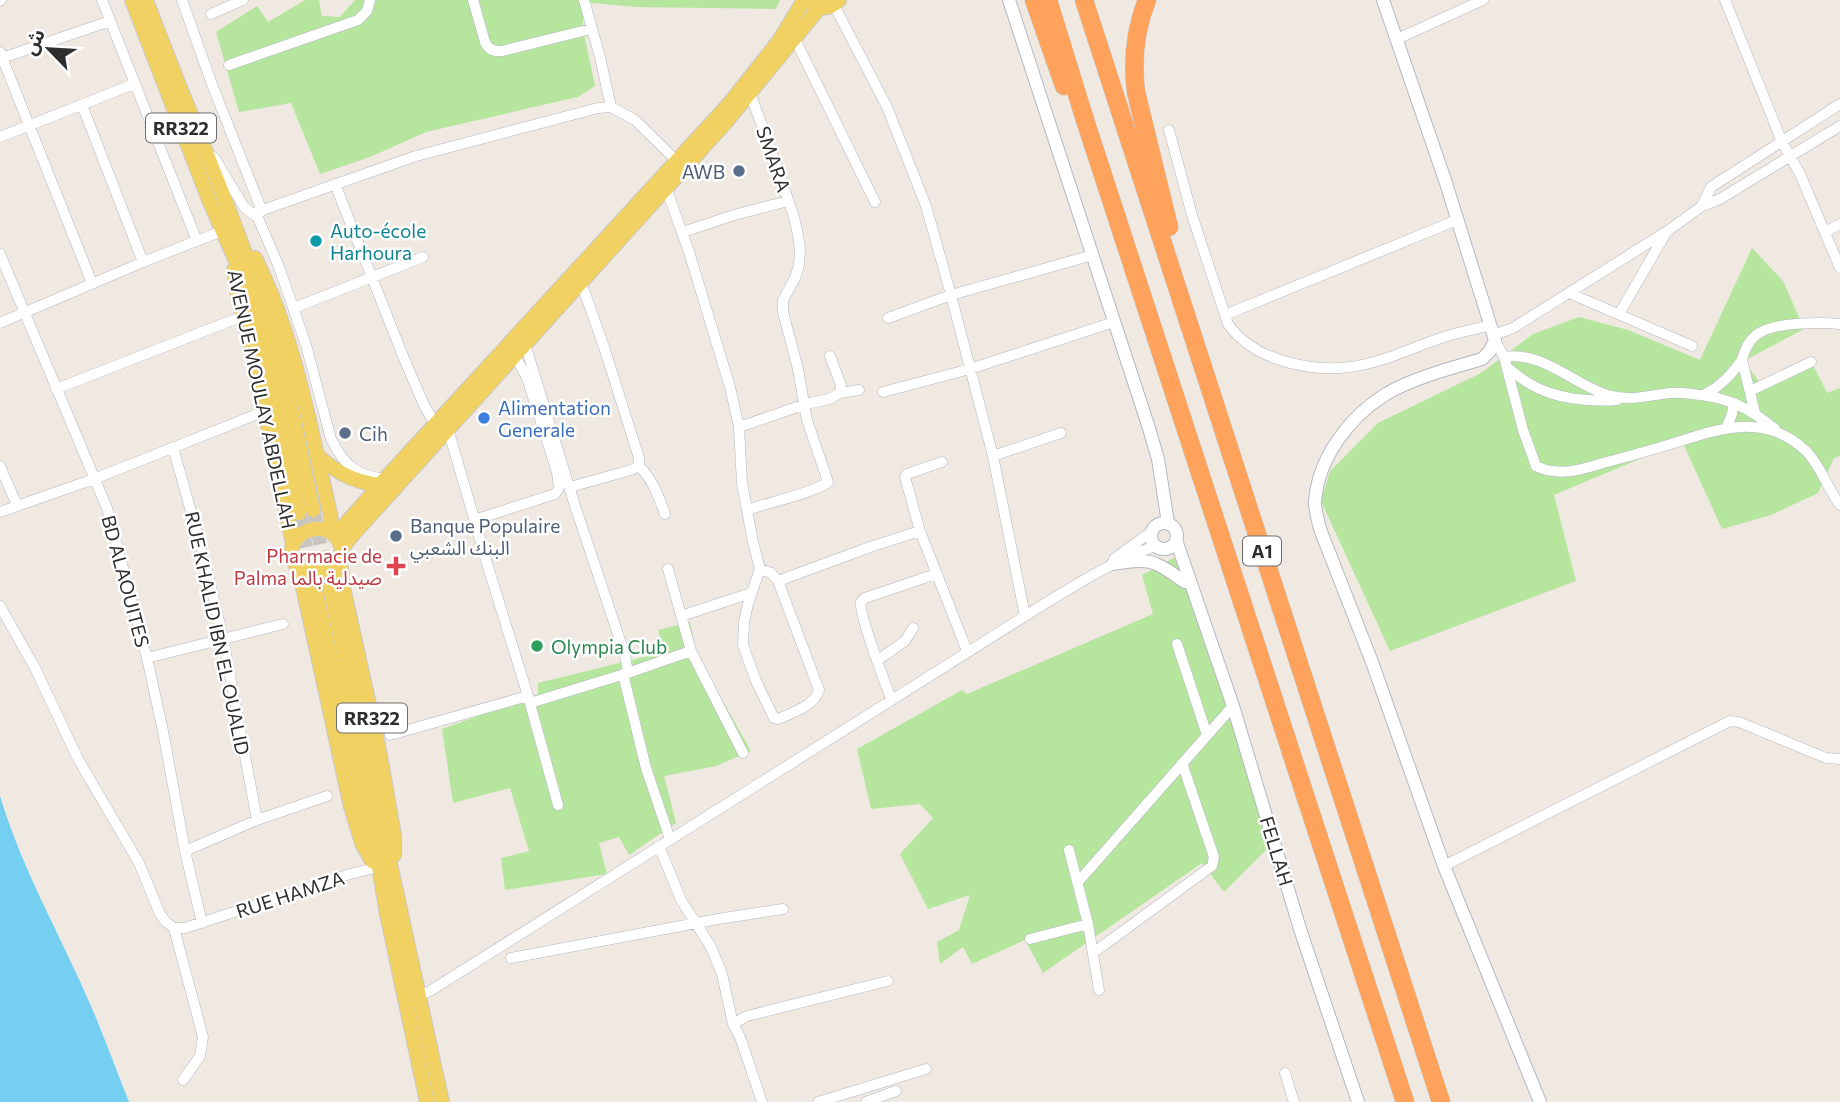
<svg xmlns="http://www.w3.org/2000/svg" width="1840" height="1102" font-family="Commissioner,'Noto Sans Arabic',sans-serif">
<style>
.green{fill:#b6e59e}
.water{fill:#75cff0}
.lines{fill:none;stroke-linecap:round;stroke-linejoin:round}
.primary-tunnel{stroke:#c8c4bd;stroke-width:14;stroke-dasharray:14 7;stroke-linecap:butt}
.minor-casing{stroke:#b4b7c1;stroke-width:11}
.tertiary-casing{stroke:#b4b7c1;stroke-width:14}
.primary-casing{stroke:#c9c9c9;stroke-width:16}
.motorway-casing{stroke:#c9c9c9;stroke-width:19}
.minor{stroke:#fff;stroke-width:10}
.tertiary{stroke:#fff;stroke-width:12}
.primary{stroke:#f2d163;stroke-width:14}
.motorway{stroke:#ffa35c;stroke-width:18}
.service-dot{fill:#5c6f8a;stroke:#fff;stroke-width:2.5}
.culture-dot{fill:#0f9aa8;stroke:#fff;stroke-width:2.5}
.shop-dot{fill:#3f7fe0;stroke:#fff;stroke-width:2.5}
.health-dot{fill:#e0444e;stroke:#fff;stroke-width:2.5}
.leisure-dot{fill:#2e9e5b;stroke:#fff;stroke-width:2.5}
.labels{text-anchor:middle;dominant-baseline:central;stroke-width:5;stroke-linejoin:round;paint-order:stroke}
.shield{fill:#fff;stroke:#6d6d6d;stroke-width:2}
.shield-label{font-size:18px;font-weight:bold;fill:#2e2e2e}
.street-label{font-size:19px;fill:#2e2e2e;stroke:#fff}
.service-label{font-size:19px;fill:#4e5e75;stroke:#fff;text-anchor:start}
.culture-label{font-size:19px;fill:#0d838f;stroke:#fff;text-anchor:start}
.shop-label{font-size:19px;fill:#366cbe;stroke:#fff;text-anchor:start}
.health-label{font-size:19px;fill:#be3a42;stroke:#fff;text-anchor:end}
.leisure-label{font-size:19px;fill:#27864d;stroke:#fff;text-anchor:start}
</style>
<rect width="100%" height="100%" fill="#efe9e1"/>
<path class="green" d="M305,0H319L322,16L340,17L355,0H780L776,9L635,7L583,2V29L595,86L578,97L426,132L370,157L320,174L291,103L239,112L216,32L257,6L268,22Z
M1752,248L1783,281L1804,329L1744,361L1760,383L1811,361L1827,393L1840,388V456L1834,458L1818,493L1771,515L1722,529L1682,441L1554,495L1576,581L1390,651L1321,501L1330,471L1378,423L1481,373L1533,334L1579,317L1628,330L1700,360Z
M1181,554L1271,845L1224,892L1202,863L1043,973L1025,940L972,964L963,947L940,964L937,942L959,930L970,895L928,909L900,854L933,818L920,804L871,809L857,749L962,690L967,694L1153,614L1142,575Z
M690,622L697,655L751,751L716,766L664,776L676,823L629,855L619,837L599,843L607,874L505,890L501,858L529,851L510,788L453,803L442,729L538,694V683L664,652L658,630Z"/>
<path class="water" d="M0,796C20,863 54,924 83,988C100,1025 114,1064 129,1102H0Z"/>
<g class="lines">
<path class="primary-tunnel" d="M313,510L330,588
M299,513L315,590"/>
<g class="minor-casing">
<path id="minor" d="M102,0L197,241
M182,0L213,87L262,211
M473,0L485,42C488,49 494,52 502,51L591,29
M584,0L600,57L611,107
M1725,0L1782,142L1800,174L1840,268
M0,1L1,0
M834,5L887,107L926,206L951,295L993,456L1025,616
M211,14L243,0
M794,37L875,202
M1397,39L1483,0
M0,52L92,283
M2,58L110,21
M229,65L358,20L367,11L370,0
M82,105L143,262
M1169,130L1192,215L1228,324C1256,364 1322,375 1366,364C1391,359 1414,347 1438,339C1455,333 1473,330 1490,325
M0,137L134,84
M214,157L244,207L258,218L279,267L306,345L331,439C344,465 355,475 385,479
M335,184L403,356L424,405L435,424
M665,185L689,252L730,387L739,427L742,483L753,542L760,569L748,604L744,622L743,645L756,681L774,718L778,719C791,713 815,706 819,690L778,581L771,573L760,569
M1702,206L1711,187L1840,104
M254,213L416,156L598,108L611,107L635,120L679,163
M683,232L734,215L788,201
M1825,232L1840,224
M0,254L107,508L147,658L163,731L185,851L202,923
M581,282L604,347L639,458V466C653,480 658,495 665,514
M1569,293L1692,346
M294,308L423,257
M1619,314L1666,233
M1225,315L1457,220
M888,318L951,295L1093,255
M0,323L143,262L222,231
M1494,335L1513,328L1669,230L1702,206L1720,199L1840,126
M1495,340L1504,357L1523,430L1536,466C1558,477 1581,470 1603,463C1626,457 1648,451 1671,444C1719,429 1764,411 1806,451C1821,466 1827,488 1840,505
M524,341L576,509L625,655L628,673L530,703
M1504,357C1544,351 1572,384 1608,395C1631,402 1647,395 1671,393C1678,392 1685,393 1692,394C1727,397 1748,407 1775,429
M1507,367C1514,373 1522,379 1530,384C1555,399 1589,402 1617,400
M56,389L243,316
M1750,391L1811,362
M883,392L970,369L1114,322
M840,393L859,390
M1704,395C1721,386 1731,375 1742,360
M1755,413L1742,360C1744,351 1749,341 1756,335C1772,322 1820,322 1840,324
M445,425L448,429L489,570L528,696
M739,427L806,404L829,399L840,393L841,385L830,356
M1726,429L1732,414L1734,403
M173,447L205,562L223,638L257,820
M993,456L1061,433
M0,466L17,505
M570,487L631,470L639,466
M747,510C766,503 814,493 828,482L807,420L798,369L783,312V300L795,278L799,265L800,250L798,235L794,217L771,150L750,93
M0,512L94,479L265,411
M474,520L555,494L559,488L557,472L527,378L513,352
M920,531L905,477L907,474L942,462
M1114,559L1151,532
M668,569L691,651L743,753
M778,581L870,547L920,531L967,651
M0,606L35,668L78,759L139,863L160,914L166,922L174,928H185L350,874L379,867
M681,616L751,593
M1177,644L1207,735
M147,658L283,624
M878,660L905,641L913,628
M628,673L691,651
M623,674L646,768L670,839
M891,699C886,685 858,612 861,602C862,600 864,599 865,598L936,574
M390,735L528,696L558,805
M659,846L681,900L711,947L722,974L733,1024
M1069,850L1088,924L1099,990
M185,851L257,820L327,796
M1444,866L1730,721L1739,722L1826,758L1840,759
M1078,882L1233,706
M174,928L203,1037L200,1056L183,1080
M1030,939L1088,924
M1093,953L1212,866L1214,857L1182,763
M511,958L718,919L783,909
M418,996L430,991L1025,616C1067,590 1108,563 1155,546
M1285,1073L1294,1102
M762,1102L740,1037L733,1024L747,1016L888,981
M818,1102L926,1069
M866,1102L896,1091"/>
</g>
<g class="tertiary-casing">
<path id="tertiary" d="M1009,0L1148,425L1158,459L1168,523
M1383,0L1445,180L1495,340L1490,351L1482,359C1452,368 1413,378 1386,394C1349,417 1318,458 1315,502C1315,511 1318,520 1320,529L1372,662L1444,866L1540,1102
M1151 536a13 13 0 1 1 26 0a13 13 0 1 1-26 0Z
M1176,540L1233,706L1300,929L1358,1102
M1113,564C1152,557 1154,561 1185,582"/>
</g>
<g class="primary-casing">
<path id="primary" d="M132,0L209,200L242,275L252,303L266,356L299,513
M146,0C185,105 231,207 266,313C287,377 298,444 313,510
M813,4C823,10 831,8 839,0
M255,258C295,337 310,428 330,513L333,533
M234,270L238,297L256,369L293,544
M316,454C335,472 354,482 379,485
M336,535L385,479L729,104L779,41L804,0
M342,549C332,510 275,534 296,566C308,575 326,575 336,563C341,558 340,553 343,548C346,542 352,536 357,530L726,122L820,7
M340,557L343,587L379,750L394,835V855
M299,569L351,807L362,843L372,861
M330,588L442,1102
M315,590L379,867L387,914L427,1102"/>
</g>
<g class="motorway-casing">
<path id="motorway" d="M1034,0L1064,86
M1048,0L1085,120L1405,1102
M1084,0L1441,1102
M1147,0C1135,30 1132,60 1136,92L1169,227"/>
</g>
<use href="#minor" class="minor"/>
<use href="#tertiary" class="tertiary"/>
<use href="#primary" class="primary"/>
<use href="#motorway" class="motorway"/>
</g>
<g class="service-dot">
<circle cx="739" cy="171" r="7"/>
<circle cx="345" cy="433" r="7"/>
<circle cx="396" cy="536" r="7"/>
</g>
<circle class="culture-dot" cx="316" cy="241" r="7"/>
<circle class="shop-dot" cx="484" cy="418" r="7"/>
<path class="health-dot" d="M392.5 555.5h7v7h7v7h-7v7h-7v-7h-7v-7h7z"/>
<circle class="leisure-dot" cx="537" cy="646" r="7"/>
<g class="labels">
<g class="shield">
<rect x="146" y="113.5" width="70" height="29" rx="5"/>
<rect x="1243" y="536.5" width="38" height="29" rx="5"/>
<rect x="337" y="703.5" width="70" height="29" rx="5"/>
</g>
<g class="shield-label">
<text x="181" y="128">RR322</text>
<text x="1262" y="551">A1</text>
<text x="372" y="718">RR322</text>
</g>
<g class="street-label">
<text transform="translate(774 159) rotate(71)">SMARA</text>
<text transform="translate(262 399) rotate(78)">AVENUE MOULAY ABDELLAH</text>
<text transform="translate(126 581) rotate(75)">BD ALAOUITES</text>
<text transform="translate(218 633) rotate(78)">RUE KHALID IBN EL OUALID</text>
<text transform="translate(1277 851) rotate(73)">FELLAH</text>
<text transform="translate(290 894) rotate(-18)">RUE HAMZA</text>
</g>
<g class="service-label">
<text x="725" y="171" text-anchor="end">AWB</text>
<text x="359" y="433">Cih</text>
<text x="410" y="525">Banque Populaire<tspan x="410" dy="22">البنك الشعبي</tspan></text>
</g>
<g class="culture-label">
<text x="330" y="230">Auto-école<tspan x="330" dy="22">Harhoura</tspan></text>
</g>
<g class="shop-label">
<text x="498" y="407">Alimentation<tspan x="498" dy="22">Generale</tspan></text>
</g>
<g class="health-label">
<text x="382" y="555">Pharmacie de<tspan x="382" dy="22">Palma صيدلية بالما</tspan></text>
</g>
<g class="leisure-label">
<text x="551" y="646">Olympia Club</text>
</g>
</g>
<g transform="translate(49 49) rotate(295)" stroke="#ffffff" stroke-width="5" paint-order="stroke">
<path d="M0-5L12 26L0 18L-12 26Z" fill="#2e2e2e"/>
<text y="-10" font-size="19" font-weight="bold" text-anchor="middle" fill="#2e2e2e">ش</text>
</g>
</svg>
